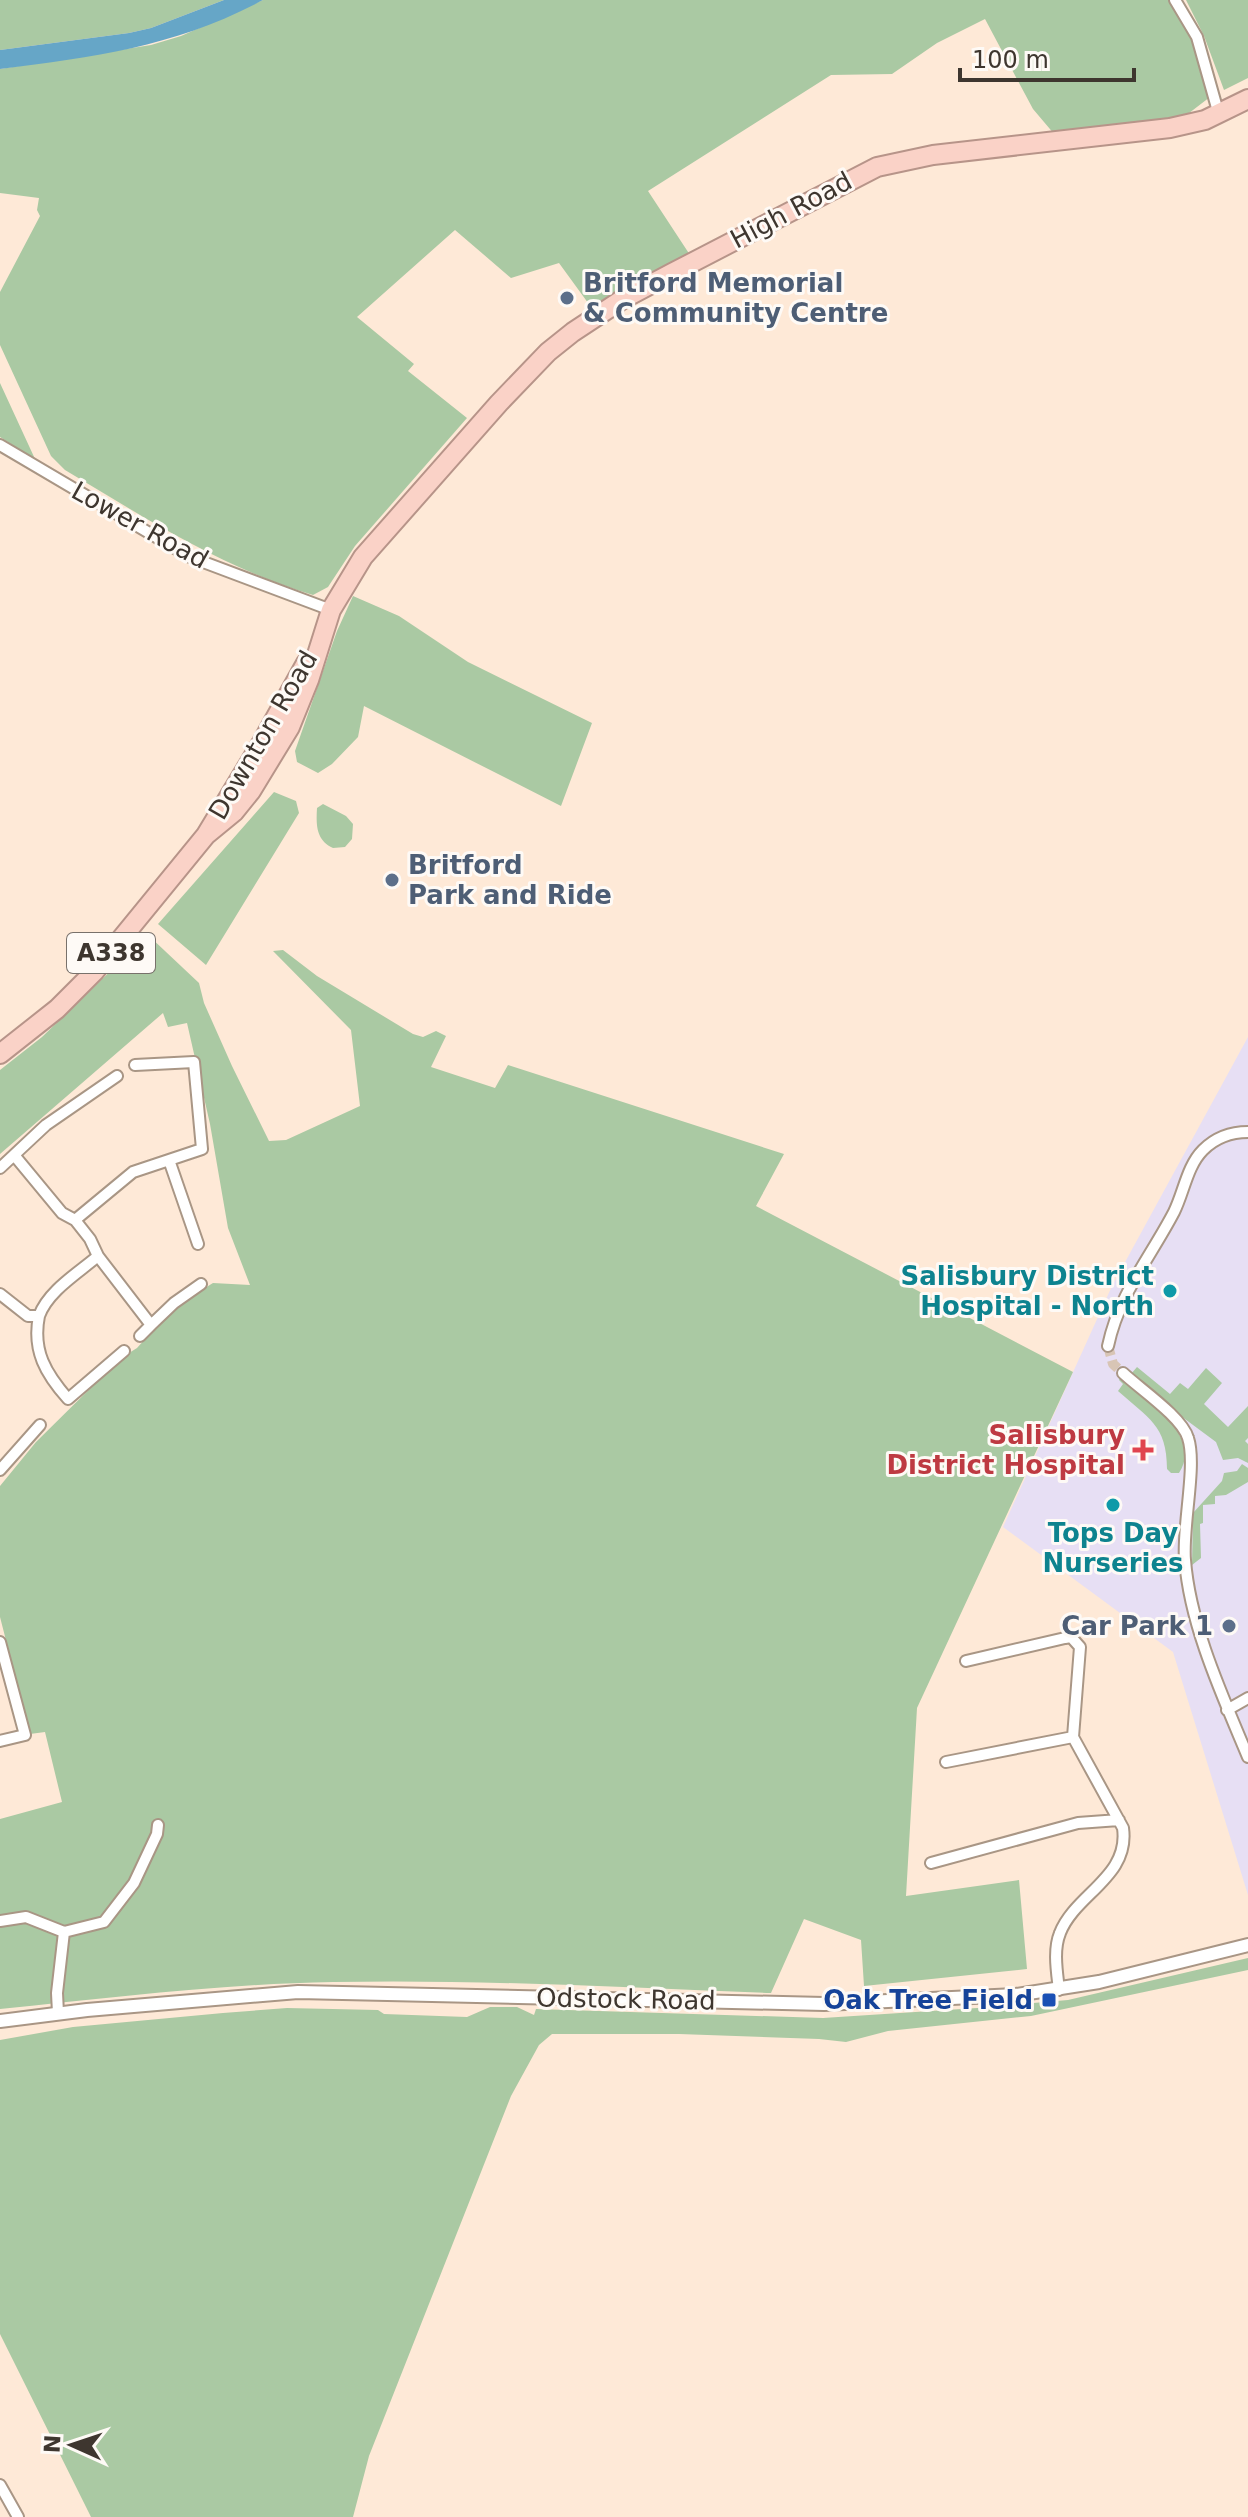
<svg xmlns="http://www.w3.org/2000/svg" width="1248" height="2517" font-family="'DejaVu Sans',sans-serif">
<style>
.medical{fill:#e7dff4}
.green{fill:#aac9a3}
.water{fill:#66a6c7}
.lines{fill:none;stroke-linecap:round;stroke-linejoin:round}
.minor-tunnel{stroke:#d8c5b5;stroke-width:10;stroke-dasharray:10 5;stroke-linecap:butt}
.minor-casing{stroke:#a99685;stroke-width:14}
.tertiary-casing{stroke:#a99685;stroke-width:16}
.trunk-casing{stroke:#b79489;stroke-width:22}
.minor{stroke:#fff;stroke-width:10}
.tertiary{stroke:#fff;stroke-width:12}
.trunk{stroke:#fad2c7;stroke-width:18}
.service-dot{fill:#5c6f8a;stroke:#fefaf6;stroke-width:3}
.culture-dot{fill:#0f9aa8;stroke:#fefaf6;stroke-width:3}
.health-dot{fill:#e0444e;stroke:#fefaf6;stroke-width:3}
.transit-dot{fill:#1a4fb4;stroke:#fefaf6;stroke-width:3}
.labels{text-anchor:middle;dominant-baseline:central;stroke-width:6;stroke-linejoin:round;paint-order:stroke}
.shield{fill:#fefaf6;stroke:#78716b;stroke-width:2}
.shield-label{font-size:24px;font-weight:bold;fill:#3e362f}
.street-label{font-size:26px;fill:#3e362f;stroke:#fefaf6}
.service-label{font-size:26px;font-weight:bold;fill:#4e5e75;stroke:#fefaf6;text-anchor:start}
.culture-label{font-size:26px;font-weight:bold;fill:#0d838f;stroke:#fefaf6;text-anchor:end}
.health-label{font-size:26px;font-weight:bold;fill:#be3a42;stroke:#fefaf6;text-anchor:end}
.transit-label{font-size:26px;font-weight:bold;fill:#164399;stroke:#fefaf6;text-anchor:end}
</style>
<rect width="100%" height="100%" fill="#fee9d7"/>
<path class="medical" d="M1248,1037V1895L1173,1652L1003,1527L1112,1286Z"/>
<path class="green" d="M0,0H224L151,28L129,33L0,50Z
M263,0H1174L1194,39L1210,97L1180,120L1055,135L1033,109L985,19L937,43L892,74L831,75L648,191L692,258L620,289L591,307L559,263L511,278L455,230L357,317L414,364L408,371L467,418L355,546L328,587L313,595C223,568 145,518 65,470L51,456L0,345V292L40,216L37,210L39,198L0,193V69L151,45L181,36Z
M1186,0H1248V78L1224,90L1204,36Z
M0,383L35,459L0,437Z
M353,596L399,616L468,662L592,723L561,806L364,706L358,737L332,764L318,773L297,762L295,751L337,631Z
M274,792L296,801L299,813L206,965L158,924Z
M323,804L346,816L353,824L352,839L345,847L333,848C316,840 316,825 317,808Z
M148,935L199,983L204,1003L232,1066L269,1141L286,1140L360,1106L351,1030L273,951L283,950L317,976L413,1034L423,1037L436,1031L446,1036L431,1067L495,1088L508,1065L784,1154L756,1206L1073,1372L917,1708L906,1896L1019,1880L1027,1969L864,1986L861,1940L804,1919L771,1993C626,1988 479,1979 333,1982C221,1984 111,1998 0,2009V1819L62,1802L45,1732L30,1734L0,1617V1486L36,1442L121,1358L137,1348L174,1307L213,1283L250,1285L228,1228L210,1124L187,1023L168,1027L163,1013L0,1154V1070L42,1037Z
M1137,1367L1170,1394L1180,1383L1188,1389L1206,1368L1222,1383L1204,1404L1228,1427L1248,1406V1438L1245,1441L1248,1444V1463L1238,1458L1223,1460L1216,1442L1166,1405L1131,1374Z
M1121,1376C1144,1399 1204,1435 1179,1473H1171L1167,1469C1167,1425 1148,1418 1118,1391L1123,1384L1119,1380Z
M1242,1464L1248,1468V1482L1226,1495L1215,1496V1504L1203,1505V1523L1200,1524L1201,1558L1192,1565L1193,1513L1222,1481L1224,1473L1237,1471Z
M1248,1958V1970L1031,2016L888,2031L846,2042L819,2039L679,2034H552L539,2045L511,2096L369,2456L353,2517H91L0,2334V2040L73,2027L223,2013L287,2008L378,2010L384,2014L467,2017L490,2007H517L534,2015L536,2009L823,2018L977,2008L1068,2000Z"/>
<path class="water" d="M224,0H263C174,47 98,56 0,69V50L129,33L151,28Z"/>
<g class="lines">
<path class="minor-tunnel" d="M1108,1346L1113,1364L1123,1373"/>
<g class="minor-casing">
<path id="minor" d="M1175,0L1197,37L1219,115
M0,445L190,557L331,610
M14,1155L62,1213L75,1220L90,1239L98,1256
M169,1160L198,1244
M0,1168L46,1125L117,1076
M75,1220L133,1172L202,1149L194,1062L135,1065
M0,1294L28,1316H39C32,1351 46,1374 68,1399L124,1351
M39,1316C48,1291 78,1273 98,1256L151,1325L174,1303L201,1284
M140,1336L151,1325
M1108,1346C1119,1294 1150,1258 1174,1212C1184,1192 1187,1166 1203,1150C1216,1137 1230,1132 1248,1132
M1123,1373C1140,1389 1182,1417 1188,1438C1197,1465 1182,1527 1185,1560C1190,1626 1223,1697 1248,1757
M0,1470L40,1425
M0,1642L25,1735L0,1741
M966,1661L1065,1638L1071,1637L1080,1647L1073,1737L1123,1828C1130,1877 1075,1894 1060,1933C1053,1950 1057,1972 1059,1990
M1227,1710L1248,1698
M946,1762L1073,1737
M931,1863L1078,1823L1119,1820
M0,1921L26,1917L64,1932L104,1922L134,1883L157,1834L158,1825
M58,2013L57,1993L64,1932
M0,2485L18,2517"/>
</g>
<g class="tertiary-casing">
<path id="tertiary" d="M0,2021L87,2010L298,1992L824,2004L1016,1995L1099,1982L1248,1945"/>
</g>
<g class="trunk-casing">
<path id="trunk" d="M206,835L234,812L251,791L290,727L309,680L331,610L363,557L499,403L548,352L573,332L623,299L672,273L877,167L933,155L1170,128L1205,120L1248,99
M0,1054L57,1009L94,972L206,835L261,744L306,663"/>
</g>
<use href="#minor" class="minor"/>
<use href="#tertiary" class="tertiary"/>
<use href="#trunk" class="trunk"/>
</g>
<g class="service-dot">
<circle cx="567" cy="298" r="8"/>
<circle cx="392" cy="880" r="8"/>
<circle cx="1229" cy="1626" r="8"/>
</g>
<g class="culture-dot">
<circle cx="1170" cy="1291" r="8"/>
<circle cx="1113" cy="1505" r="8"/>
</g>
<path class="health-dot" d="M1139 1438h8v8h8v8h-8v8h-8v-8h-8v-8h8z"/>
<rect class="transit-dot" x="1041" y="1992" width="16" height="16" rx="4"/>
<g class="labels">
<rect class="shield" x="67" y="933" width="88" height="40" rx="6"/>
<g class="shield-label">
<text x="111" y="953">A338</text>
</g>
<g class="street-label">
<text transform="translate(791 210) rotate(-28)">High Road</text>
<text transform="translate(140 525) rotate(29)">Lower Road</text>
<text transform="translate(263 735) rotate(-60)">Downton Road</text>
<text transform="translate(626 1999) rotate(1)">Odstock Road</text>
</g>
<g class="service-label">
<text x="583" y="283">Britford Memorial<tspan x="583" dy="30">&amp; Community Centre</tspan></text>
<text x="408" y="865">Britford<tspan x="408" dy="30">Park and Ride</tspan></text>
<text x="1213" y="1626" text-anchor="end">Car Park 1</text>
</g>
<g class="culture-label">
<text x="1154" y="1276">Salisbury District<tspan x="1154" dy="30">Hospital - North</tspan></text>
<text x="1113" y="1533" text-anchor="middle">Tops Day<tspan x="1113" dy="30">Nurseries</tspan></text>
</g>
<g class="health-label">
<text x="1125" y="1435">Salisbury<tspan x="1125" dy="30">District Hospital</tspan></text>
</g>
<g class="transit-label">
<text x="1033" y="2000">Oak Tree Field</text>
</g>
</g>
<g transform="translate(72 2445) rotate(273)" stroke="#fefaf6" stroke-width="6" paint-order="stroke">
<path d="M0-6L14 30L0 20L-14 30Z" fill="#3e362f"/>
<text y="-12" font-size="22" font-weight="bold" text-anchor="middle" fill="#3e362f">N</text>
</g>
<path d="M960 68v12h174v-12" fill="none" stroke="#3e362f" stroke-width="4"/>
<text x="972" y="68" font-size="24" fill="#3e362f" stroke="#fefaf6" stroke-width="6" paint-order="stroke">100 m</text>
</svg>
